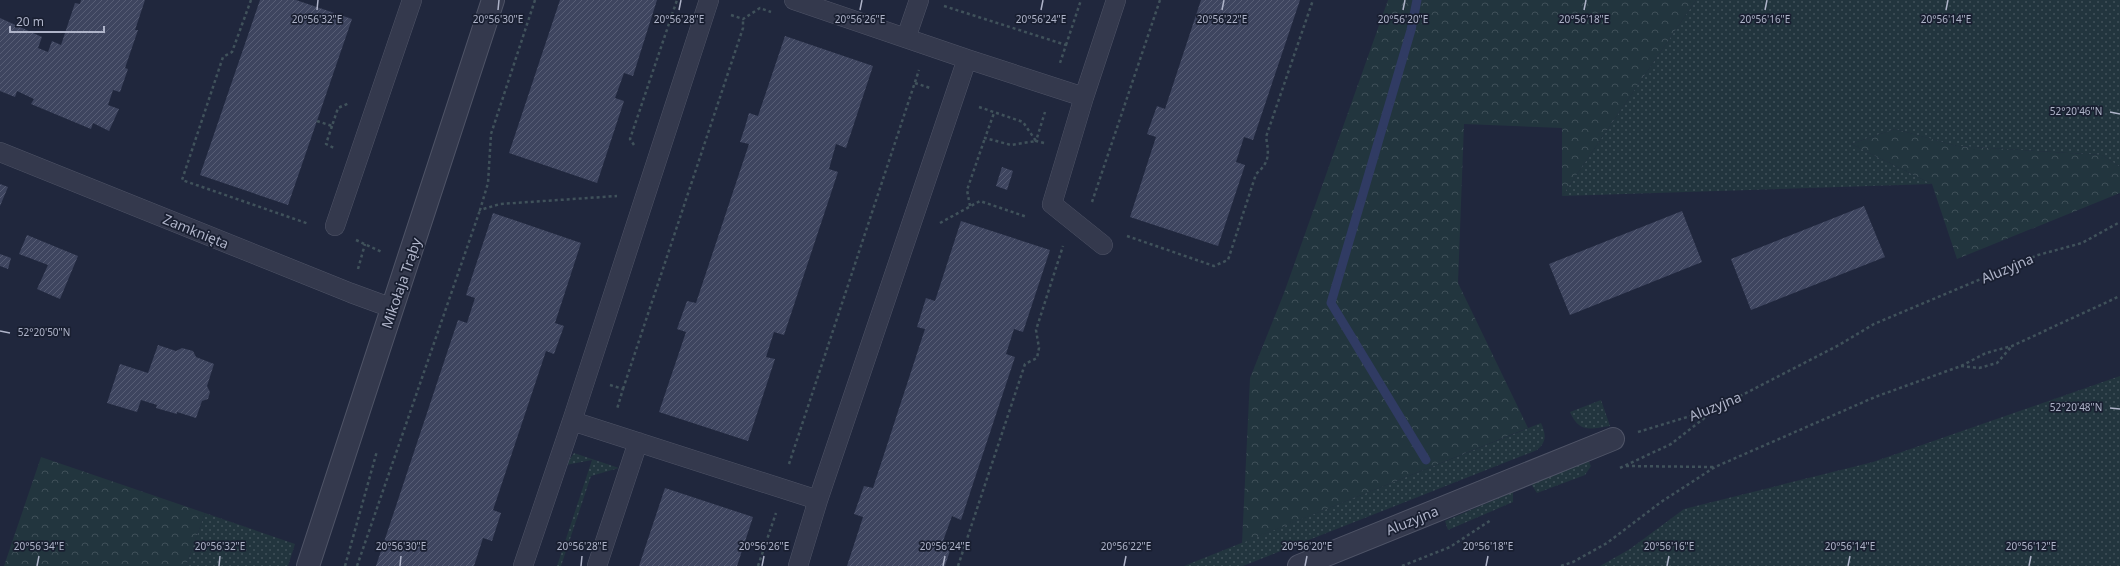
<svg xmlns="http://www.w3.org/2000/svg" width="2120" height="566" font-family="'Noto Sans',sans-serif">
<style>
.grass{fill:url(#grass-dots)}
.forest{fill:url(#forest-crowns)}
.lines{fill:none;stroke-linecap:round;stroke-linejoin:round}
.stream{stroke:#303b63;stroke-width:9}
.building{fill:url(#building-hatch)}
.service-casing{stroke:#4f5467;stroke-width:20}
.minor-casing{stroke:#4f5467;stroke-width:24}
.path{stroke:#40525b;stroke-width:2.5;stroke-dasharray:3 3;stroke-linecap:butt}
.service{stroke:#34394d;stroke-width:19}
.minor{stroke:#34394d;stroke-width:22}
.ticks{fill:none;stroke:#afb4c9;stroke-width:1.5}
.labels{text-anchor:middle;dominant-baseline:central;stroke-width:3.5;stroke-linejoin:round;paint-order:stroke}
.street-label{font-size:14px;fill:#afb4c9;stroke:#191f31}
.ticks-label{font-size:10px;text-anchor:middle;fill:#afb4c9;stroke:#191f31;stroke-width:3.5;stroke-linejoin:round;paint-order:stroke}
</style>
<defs>
<pattern id="grass-dots" width="8" height="8" patternUnits="userSpaceOnUse"><rect width="8" height="8" fill="#22353e"/><path d="M2 2h.1M6 6h.1" fill="none" stroke="#405059" stroke-width="1.8" stroke-linecap="round"/></pattern>
<pattern id="forest-crowns" width="20" height="18" patternUnits="userSpaceOnUse"><rect width="20" height="18" fill="#22353e"/><path d="M2 6a3 3 0 1 1 6 0M12 15a3 3 0 1 1 6 0" fill="none" stroke="#405059"/></pattern>
<pattern id="building-hatch" width="6" height="6" patternUnits="userSpaceOnUse"><rect width="6" height="6" fill="#3e455f"/><path d="M-1 1l2-2M0 6l6-6M5 7l2-2" fill="none" stroke="#575d75"/></pattern>
</defs>
<rect width="100%" height="100%" fill="#20273d"/>
<path class="grass" d="M1696,0H2120V167L2102,155L1957,146L1895,129L1851,144L1932,184L1562,196Z
M2120,376V566H1600L1630,549L1684,509L1873,462Z
M1601,400L1610,426C1590,429 1579,433 1570,412Z
M1541,423C1546,434 1547,442 1537,450L1243,566H1184Z
M574,453L619,468L591,476L561,566H557L592,460L566,465Z
M1588,460L1591,466L1585,475L1537,493L1531,484Z
M1513,492V502L1448,530L1445,521Z
M205,513L295,544L288,566H186Z"/>
<path class="forest" d="M1388,0H1696L1562,196V128L1464,124L1458,283L1528,428L1242,543L1250,378L1284,293Z
M1895,129L1957,146L2102,155L2120,167V193L1957,259L1932,184L1851,144Z
M41,457L205,513L186,566H4Z"/>
<g class="lines">
<path class="stream" d="M1417,0L1411,30L1331,303L1426,460"/>
</g>
<path class="building" d="M81,0H145L135,30H138L125,68L128,69L120,92L113,90L108,105L119,109L109,131L93,123L91,129L31,104L34,99L17,91L15,97L0,91V18L42,37L38,48L48,52L52,41L61,45L75,3L80,4Z
M260,0H296L352,19L288,205L200,175Z
M560,0H657L633,76L624,73L615,98L624,101L597,183L509,153Z
M1201,0H1300L1253,140L1244,137L1236,162L1245,165L1218,246L1130,217L1156,137L1147,134L1157,106L1165,109Z
M785,36L873,66L846,148L836,144L829,169L838,172L784,335L774,332L766,357L775,359L748,441L659,412L686,332L677,329L687,301L696,303L749,144L740,142L745,127L749,113L758,116Z
M1002,167L1013,171L1007,190L996,186Z
M0,184L8,187L0,206Z
M1864,206L1885,257L1751,310L1731,259Z
M1682,211L1702,262L1570,315L1549,264Z
M493,213L581,243L555,323L564,326L554,354L546,351L493,510L501,513L492,541L483,538L474,566H376L458,320L467,323L475,298L466,295Z
M961,221L1050,250L1023,332L1014,329L1006,354L1015,357L961,520L952,516L947,530L943,541L952,544L945,566H847L863,517L854,514L864,486L873,488L925,329L917,327L926,298L935,301Z
M27,235L78,256L60,299L37,289L48,265L19,254Z
M0,254L11,258L8,269L0,266Z
M158,345L176,351L182,348L193,351L196,357L214,364L207,386L210,392L208,399L202,401L196,418L177,412V414L156,408L157,405L141,400L137,412L107,403L120,364L148,373Z
M665,488L753,517L737,566H639Z"/>
<g class="lines">
<g class="service-casing">
<path id="service" d="M709,0L572,421L818,500
M794,0L967,59L818,500L798,566
M906,38L919,0
M967,59L1084,97L1116,0
M1084,97L1052,204L1103,245
M0,152L351,293L392,308
M335,226L412,0
M523,566L572,421
M597,566L638,442"/>
</g>
<g class="minor-casing">
<path id="minor" d="M308,566L493,0
M1299,566L1613,439"/>
</g>
<path class="path" d="M251,0L232,52L223,57L182,180L309,224
M535,0L491,134L488,183L480,210L500,204L617,196
M944,6L1066,45L1060,63
M731,15L743,19L760,8L771,12
M1066,45L1081,0
M915,83L930,88
M979,107L1023,122L1036,141L1011,145L985,138L994,113
M317,121L332,126L338,108L349,103
M332,126L326,144L334,148
M1044,143L1036,141L1045,112
M634,145L630,139L677,0
M1092,202L1160,0
M970,206L967,190L985,138
M940,223L980,201L1027,217
M1127,236L1214,266L1228,260L1256,174C1270,162 1269,154 1266,137L1313,0
M356,240L382,252
M358,269L365,244
M1961,366L1979,368L1997,363L2012,346
M610,385L623,389L617,409
M623,389L743,28V19
M1638,432L1717,408L1839,345L1874,324L2038,255L2082,243L2120,222
M789,464L919,70
M1626,466L1713,467
M1620,468L1671,444L1716,409
M345,566L377,451
M357,566L480,210
M758,566L776,513
M958,566L1025,364L1037,358L1039,348L1036,330L1063,246
M1402,566L1450,547L1491,520
M1561,566L1573,562L1607,543L1661,502L1715,467L1875,397L1961,366L1986,353L2012,346L2120,296"/>
<use href="#service" class="service"/>
<use href="#minor" class="minor"/>
</g>
<path class="ticks" d="M317,10L318,0M498,10L499,0M679,10L681,0M860,10L862,0M1041,10L1043,0M1222,10L1224,0M1403,10L1405,0M1584,10L1586,0M1765,10L1767,0M1946,10L1948,0M2110,112L2120,114M0,331L10,333M2110,408L2120,409M37,566L39,556M219,566L220,556M400,566L401,556M581,566L582,556M762,566L764,556M943,566L945,556M1124,566L1126,556M1305,566L1307,556M1486,566L1488,556M1667,566L1669,556M1848,566L1850,556M2029,566L2031,556"/>
<g class="labels">
<g class="street-label">
<text transform="translate(196 231) rotate(22)">Zamknięta</text>
<text transform="translate(2007 268) rotate(-23)">Aluzyjna</text>
<text transform="translate(401 283) rotate(-71)">Mikołaja Trąby</text>
<text transform="translate(1715 406) rotate(-22)">Aluzyjna</text>
<text transform="translate(1412 520) rotate(-22)">Aluzyjna</text>
</g>
</g>
<g class="ticks-label">
<text x="317" y="23">20°56'32"E</text>
<text x="498" y="23">20°56'30"E</text>
<text x="679" y="23">20°56'28"E</text>
<text x="860" y="23">20°56'26"E</text>
<text x="1041" y="23">20°56'24"E</text>
<text x="1222" y="23">20°56'22"E</text>
<text x="1403" y="23">20°56'20"E</text>
<text x="1584" y="23">20°56'18"E</text>
<text x="1765" y="23">20°56'16"E</text>
<text x="1946" y="23">20°56'14"E</text>
<text x="2076" y="115">52°20'46"N</text>
<text x="44" y="336">52°20'50"N</text>
<text x="2076" y="411">52°20'48"N</text>
<text x="39" y="550">20°56'34"E</text>
<text x="220" y="550">20°56'32"E</text>
<text x="401" y="550">20°56'30"E</text>
<text x="582" y="550">20°56'28"E</text>
<text x="764" y="550">20°56'26"E</text>
<text x="945" y="550">20°56'24"E</text>
<text x="1126" y="550">20°56'22"E</text>
<text x="1307" y="550">20°56'20"E</text>
<text x="1488" y="550">20°56'18"E</text>
<text x="1669" y="550">20°56'16"E</text>
<text x="1850" y="550">20°56'14"E</text>
<text x="2031" y="550">20°56'12"E</text>
</g>
<path d="M10 26v6h94v-6" fill="none" stroke="#afb4c9" stroke-width="2"/>
<text x="16" y="26" font-size="12" fill="#afb4c9" stroke="#191f31" stroke-width="3" paint-order="stroke">20 m</text>
</svg>
